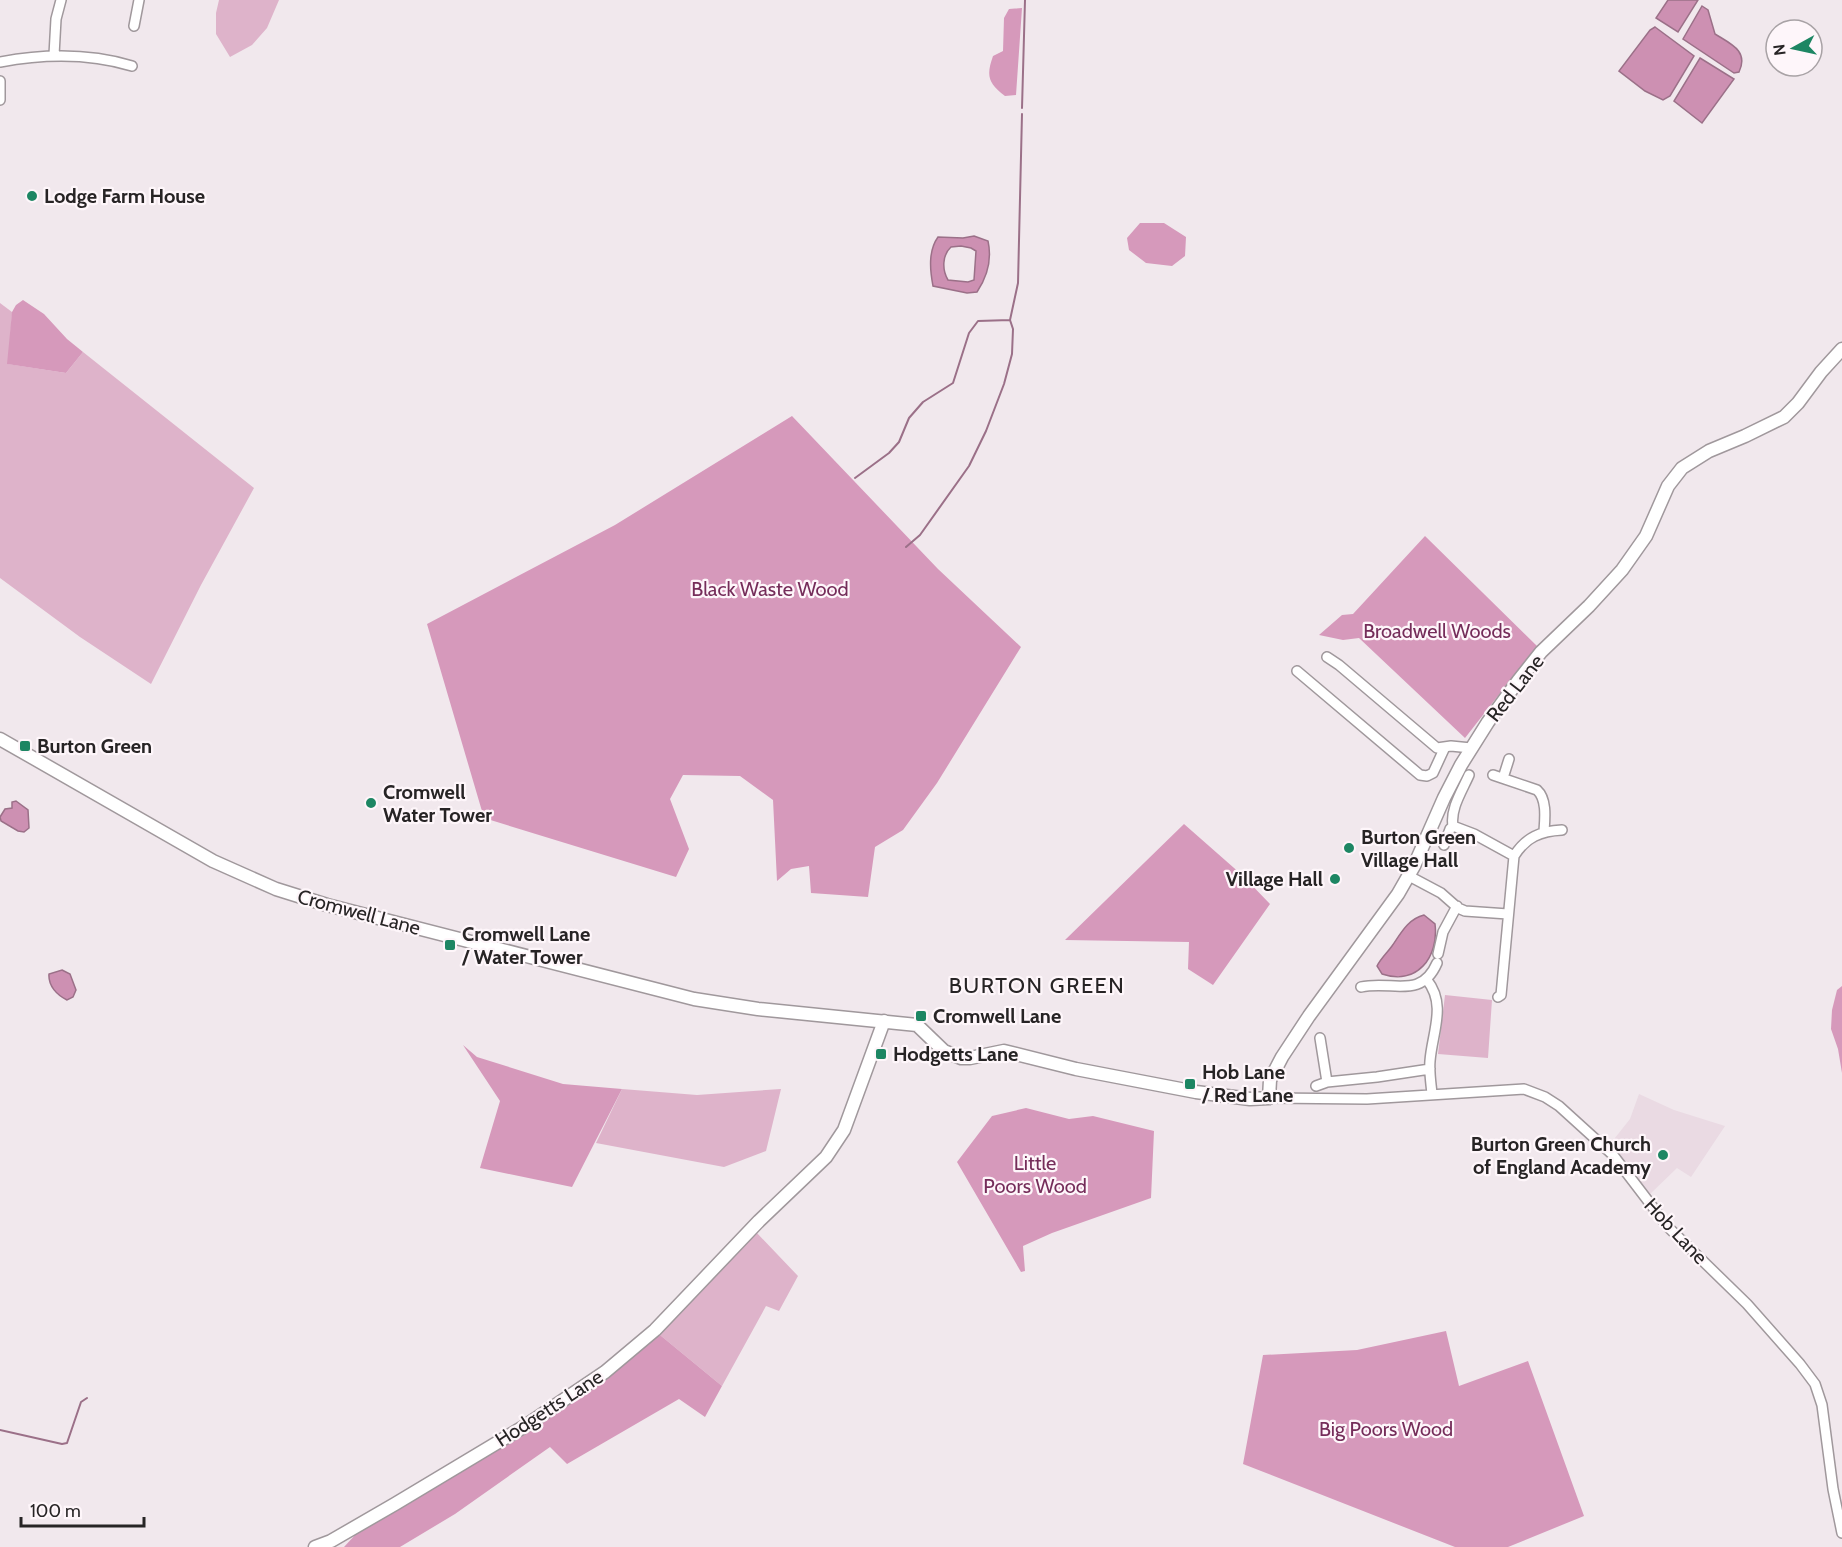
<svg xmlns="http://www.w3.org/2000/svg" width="1842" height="1547" font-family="Cabin,sans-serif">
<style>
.built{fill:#eadae3}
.green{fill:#deb3ca}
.forest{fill:#d699bb}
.water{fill:#cd90b2;stroke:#9b7088;stroke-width:1.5;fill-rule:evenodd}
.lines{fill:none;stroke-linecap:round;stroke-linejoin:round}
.stream{stroke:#9b7088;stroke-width:2}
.street-casing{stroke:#a0989c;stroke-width:12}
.secondary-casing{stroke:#a0989c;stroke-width:15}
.street{stroke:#fff;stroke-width:9}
.secondary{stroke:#fff;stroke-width:12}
.poi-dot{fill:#1d8663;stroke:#fef6fa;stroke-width:2}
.labels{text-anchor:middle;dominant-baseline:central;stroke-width:4.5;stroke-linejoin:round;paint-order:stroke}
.poi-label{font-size:20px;font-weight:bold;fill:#272425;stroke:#fef6fa;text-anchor:start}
.park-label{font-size:20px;fill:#752d5a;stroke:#fef6fa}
.street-label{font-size:20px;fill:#272425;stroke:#fef6fa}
.quarter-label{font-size:22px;letter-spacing:1.5px;fill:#272425;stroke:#fef6fa}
</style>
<rect width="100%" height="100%" fill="#f1e8ed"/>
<path class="built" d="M1639,1094L1674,1110L1725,1126L1691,1177L1677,1168L1650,1194L1611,1143L1630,1119Z"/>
<path class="green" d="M219,0H279L267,28L252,45L230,57L216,34V13Z
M0,303L12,312V315L8,364L66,373L83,352L254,488L201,585L151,684L80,637L0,578Z
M1445,995L1492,1000L1488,1058L1438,1054Z
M622,1089L697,1095L781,1089L766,1151L724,1167L596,1143Z
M756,1232L798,1276L779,1311L766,1306L722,1386L660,1335Z"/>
<path class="forest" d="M1022,8L1016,95L1005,96C988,83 986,76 993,56L1003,51L1004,18L1009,9Z
M1140,223H1164L1186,237L1185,256L1172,266L1146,263L1129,250L1127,238Z
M23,300L44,314L67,339L83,352L66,373L7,364L12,312L16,305Z
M792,416L938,569L1021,647L937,783L903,830L875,847L868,897L811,893L809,866L791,869L777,881L773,800L740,776L683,775L670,799L689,849L676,877L484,818L427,624L615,525Z
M1425,536L1537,646L1465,738L1359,638L1343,640L1319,635L1342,615L1353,614Z
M1184,824L1242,875L1270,904L1213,985L1188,969L1189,942L1065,940Z
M1842,986V1073L1838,1049L1831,1029L1832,1010L1837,990Z
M463,1045L477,1057L563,1084L622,1089L572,1187L480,1168L500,1101Z
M1026,1108L1069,1119L1093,1116L1154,1131L1151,1198L1052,1233L1023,1246L1025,1271L1021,1272L957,1162L992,1116Z
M1446,1331L1459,1386L1528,1361L1584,1516L1508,1547H1455L1243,1464L1263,1355L1357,1350Z
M660,1335L722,1386L705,1417L679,1399L567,1464L550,1447L455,1514L400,1547H344L356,1534L575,1399Z"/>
<path class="water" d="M1668,0H1698L1678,32L1656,18Z
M1702,6L1708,10L1715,34C1731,44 1749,51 1739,72L1734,73L1683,39Z
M1655,27L1694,56L1670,96L1663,100L1645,91L1619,71L1650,30Z
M1700,58L1734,79L1702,123L1674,101Z
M974,236L988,241C992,259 987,277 977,292L967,293L933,286C930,270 928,251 938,237L963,238ZM961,246L971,248L976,251L974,280L968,282L948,280C942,270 942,255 951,247Z
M16,801L28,810L29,828L24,832L18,831L1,821L0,817L5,809L12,808V802Z
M1424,915L1435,924C1439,957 1417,986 1382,974L1377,966C1381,958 1387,953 1392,946C1401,933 1408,919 1424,915Z
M62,970L70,974L76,990L73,997L67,1000C57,995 48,986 49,974Z"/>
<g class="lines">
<path class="stream" d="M1022,108L1025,0
M855,478L889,453L899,442L909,418L923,402L953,383L969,333L978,321L1010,320L1018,283L1022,114
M906,547L920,535L969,466L986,431L1004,384L1012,354L1013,329L1010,320
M0,1430L62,1444L67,1443L81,1402L87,1398"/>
<g class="street-casing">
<path id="street" d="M134,26L139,0
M54,55L56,19L61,0
M0,62C43,54 89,53 132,66
M0,81V100
M1327,657L1339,665L1437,748L1451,746L1471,748
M1297,671L1420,775L1427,776L1433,773L1445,747
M1493,775L1537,790C1547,799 1545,818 1544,831
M1503,778L1509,759
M1453,826L1474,834L1514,856
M1444,845L1450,829L1453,826C1450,809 1462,791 1469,775
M1409,876L1441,893L1458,908L1465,911L1508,914
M1438,954L1443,932L1457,906
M1427,980C1447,1005 1432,1033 1430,1061C1429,1072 1431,1083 1432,1094
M1361,987C1392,980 1421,1000 1437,963
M1498,997L1501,995L1514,856C1526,837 1541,831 1562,830
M1320,1038L1327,1082
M1316,1086L1327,1082L1377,1077L1430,1069
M1269,1098L1367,1099L1524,1089L1545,1097L1559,1106L1613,1155L1668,1227L1747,1304L1800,1364L1815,1384L1822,1405L1833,1489L1842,1533"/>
</g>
<g class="secondary-casing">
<path id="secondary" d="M0,739L213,861L276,889L327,905L694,999L758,1009L917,1025L944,1051L961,1058H970L1004,1051L1076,1069L1196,1092L1250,1099L1269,1098L1270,1080L1282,1057L1309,1016L1398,894L1414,866L1444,798L1461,765L1488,722L1518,681L1541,652L1589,606L1622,570L1646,536L1668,486L1682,468L1709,451L1745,436L1784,417L1798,403L1821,372L1842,349
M315,1547L331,1541L395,1504L525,1426L605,1372L655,1330L759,1221L826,1157L844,1130L884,1021"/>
</g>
<use href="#street" class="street"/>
<use href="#secondary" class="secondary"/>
</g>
<g class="poi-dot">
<circle cx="32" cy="196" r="6"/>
<rect x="19" y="740" width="12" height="12" rx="3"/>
<circle cx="371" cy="803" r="6"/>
<circle cx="1349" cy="848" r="6"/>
<circle cx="1335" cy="879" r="6"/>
<rect x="444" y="939" width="12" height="12" rx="3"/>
<rect x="915" y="1010" width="12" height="12" rx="3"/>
<rect x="875" y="1048" width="12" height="12" rx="3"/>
<rect x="1184" y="1078" width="12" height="12" rx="3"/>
<circle cx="1663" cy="1155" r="6"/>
</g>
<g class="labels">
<g class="poi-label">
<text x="44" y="196">Lodge Farm House</text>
<text x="37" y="746">Burton Green</text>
<text x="383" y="792">Cromwell<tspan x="383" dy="23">Water Tower</tspan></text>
<text x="1361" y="837">Burton Green<tspan x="1361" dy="23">Village Hall</tspan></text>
<text x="1323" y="879" text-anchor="end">Village Hall</text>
<text x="462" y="934">Cromwell Lane<tspan x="462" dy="23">/ Water Tower</tspan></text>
<text x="933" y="1016">Cromwell Lane</text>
<text x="893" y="1054">Hodgetts Lane</text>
<text x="1202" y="1072">Hob Lane<tspan x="1202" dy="23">/ Red Lane</tspan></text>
<text x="1651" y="1144" text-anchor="end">Burton Green Church<tspan x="1651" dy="23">of England Academy</tspan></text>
</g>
<g class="park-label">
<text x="770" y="589">Black Waste Wood</text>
<text x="1437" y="631">Broadwell Woods</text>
<text x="1035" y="1163">Little<tspan x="1035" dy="23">Poors Wood</tspan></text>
<text x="1386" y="1429">Big Poors Wood</text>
</g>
<g class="street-label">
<text transform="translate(1515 688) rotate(-52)">Red Lane</text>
<text transform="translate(359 912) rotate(15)">Cromwell Lane</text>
<text transform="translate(1676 1231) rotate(47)">Hob Lane</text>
<text transform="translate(549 1408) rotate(-33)">Hodgetts Lane</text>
</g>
<g class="quarter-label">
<text x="1037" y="985">BURTON GREEN</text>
</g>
</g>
<g transform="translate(1794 48) rotate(262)"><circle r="28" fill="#fef6fa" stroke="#a8a2a5" stroke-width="1.5"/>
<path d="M0-4.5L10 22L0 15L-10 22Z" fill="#1d8663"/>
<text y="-9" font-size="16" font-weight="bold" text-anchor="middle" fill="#272425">N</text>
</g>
<path d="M21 1517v9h123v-9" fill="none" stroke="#272425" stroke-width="3"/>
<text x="30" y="1517" font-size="18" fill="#272425" stroke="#fef6fa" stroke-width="4.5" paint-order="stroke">100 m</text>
</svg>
